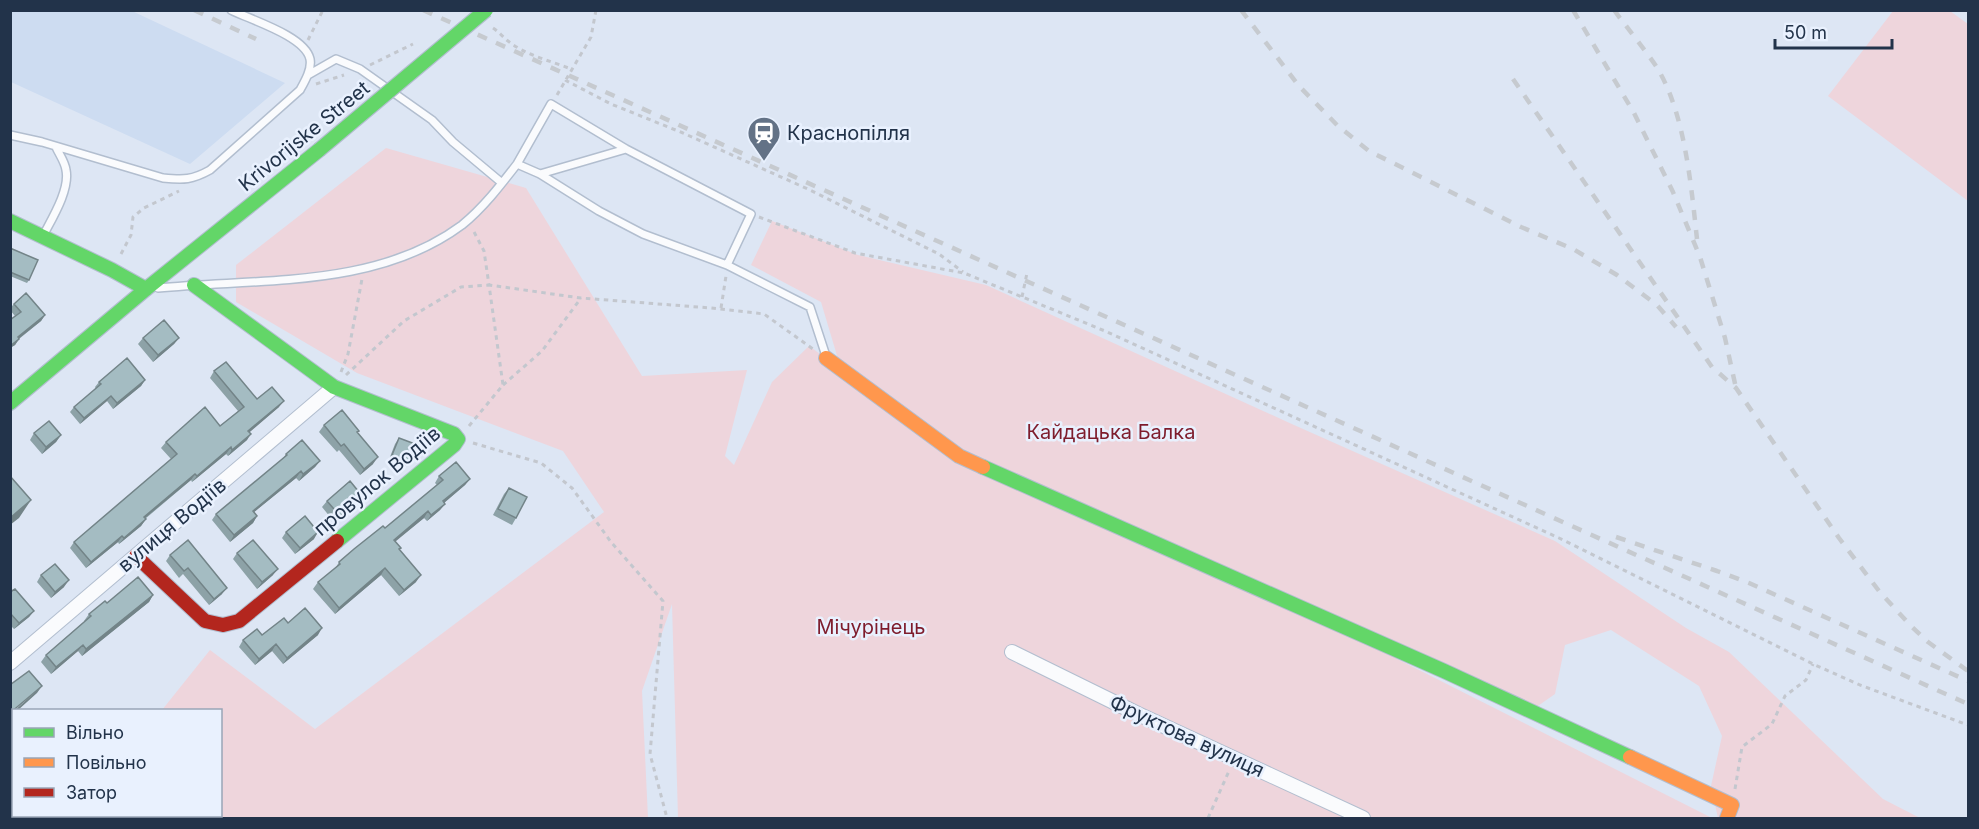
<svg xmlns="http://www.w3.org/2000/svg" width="1979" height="829" font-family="Inter,sans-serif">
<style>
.built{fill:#cddcf1}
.green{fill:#eed5dc}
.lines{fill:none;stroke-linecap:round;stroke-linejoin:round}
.lane-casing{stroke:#b2becf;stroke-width:10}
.street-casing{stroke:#b2becf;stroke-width:16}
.fast-casing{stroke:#b2becf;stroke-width:16}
.slow-casing{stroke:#b2becf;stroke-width:16}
.jam-casing{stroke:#b2becf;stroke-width:16}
.path{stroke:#c3c7ce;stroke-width:3;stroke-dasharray:4.5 4.5;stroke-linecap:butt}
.lane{stroke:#fafbfd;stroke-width:7}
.street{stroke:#fafbfd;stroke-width:14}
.fast{stroke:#63d668;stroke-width:14}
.slow{stroke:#ff974d;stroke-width:14}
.jam{stroke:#b3261e;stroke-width:14}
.rail{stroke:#c6cacf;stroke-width:4.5;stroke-dasharray:10 10;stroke-linecap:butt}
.fast-bridge-casing{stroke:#b2becf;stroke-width:16;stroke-linecap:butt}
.fast-bridge{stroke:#63d668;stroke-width:14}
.wall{fill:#8da2a7}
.shaded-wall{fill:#738488}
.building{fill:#a4bcc2;stroke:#738488;stroke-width:1.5}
.labels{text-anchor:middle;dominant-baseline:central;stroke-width:5;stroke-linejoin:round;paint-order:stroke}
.poi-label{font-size:20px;fill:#22334a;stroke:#e9f1fe;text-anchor:start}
.street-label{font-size:20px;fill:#22334a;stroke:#e9f1fe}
.park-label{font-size:20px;fill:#7e1c2c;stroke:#e9f1fe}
</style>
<rect width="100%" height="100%" fill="#dde6f4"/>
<path class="built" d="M132,10V11L285,83L190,164L11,82V11Z"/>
<path class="green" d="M1893,11H1950L1968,24V201L1828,96Z
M386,148L526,188L642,376L747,370L725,456L734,465L772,382L809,346L841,369L821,302L751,265L772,221L858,255L986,285L1294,425L1555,541L1686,628L1729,652L1883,799L1920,818H1718L1711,786L1722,736L1699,686L1611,630L1565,645L1555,694L1535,708L956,454L1318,619L1712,818H678L672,604L642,691L648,818H75L78,816H220V710H162L210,650L315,729L604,512L563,451L357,373L236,302V265Z"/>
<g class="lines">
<g class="lane-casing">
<path id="lane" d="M308,75L336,59L360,69L432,120L453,142L502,183
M10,135L42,142L163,178C184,180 192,180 210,170L300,90C305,81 312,69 310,59C305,36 251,20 231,10
M517,164L551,104L626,149L751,214L727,265
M540,174L626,149
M44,234C53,217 70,189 66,170C65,162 59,154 56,147
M158,288C259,278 376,289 462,225C483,208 500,186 517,164L540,174L599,211L643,234L727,265L810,307L826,356"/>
</g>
<g class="street-casing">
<path id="street" d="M1012,652L1138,714L1363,818
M10,663L334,387"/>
</g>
<g class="fast-casing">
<path id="fast" d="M10,221L112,270L146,289
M194,285L334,387L454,434L458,439L454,445L337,541
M10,403L146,289L319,150
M983,467L1444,671L1630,757"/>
</g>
<g class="slow-casing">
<path id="slow" d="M826,358L959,456L983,467
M1630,757L1732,805L1727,818"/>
</g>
<g class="jam-casing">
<path id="jam" d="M136,556L205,621L223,625L239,621L337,541"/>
</g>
<path class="path" d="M493,28C499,32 503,37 508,41C525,55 551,61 571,69
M308,40L323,10
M370,65L413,44
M565,80L611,104L683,133L810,190L939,254L963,272
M316,84L344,75
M557,95L591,37L596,10
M759,217L855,253L964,273L1105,331L1559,538L1813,664L1860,685L1968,725
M121,254L131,235L133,217L144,208L179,191
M1022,297L1027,273
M721,308L726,276
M341,372L348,354L362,279
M346,375L404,321L461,287L489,285L484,251L472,228
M503,385L542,351L581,298
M469,426L503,385L489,285L581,298L711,308L764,314L813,349
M473,443L541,463L572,488L611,542L663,601L650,754L667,818
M1735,789L1742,747L1772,724L1785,696L1806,680L1813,664
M1208,818L1229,771"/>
<use href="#lane" class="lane"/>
<use href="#street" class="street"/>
<use href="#fast" class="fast"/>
<use href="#slow" class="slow"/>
<use href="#jam" class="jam"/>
<path class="rail" d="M194,10L256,39
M423,10L1968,704
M1241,10L1299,86L1337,125L1369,151L1521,227L1573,249L1617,275L1657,305L1676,327
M1573,10L1634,113L1673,192L1700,257L1725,338L1736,388
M1614,10C1628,29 1643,47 1656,66C1685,112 1691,185 1697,239
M1513,79L1712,367L1736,388L1839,538L1879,591L1910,625L1928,642L1968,671
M1616,537L1717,571L1749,583L1968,681"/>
<g class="fast-bridge-casing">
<path id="fast-bridge" d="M319,150L486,10"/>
</g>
<use href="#fast-bridge" class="fast-bridge"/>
</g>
<path class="wall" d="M10,248L29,280L27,283L10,276Z
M14,304L45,315L41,321L19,339L15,345L10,348V320L15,316L10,310V308Z
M143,338H179L174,344L153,362L138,344Z
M214,371L257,399L279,407L249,432L247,440L228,456L226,454L192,482L191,480L145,519H146L141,526L119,544L118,542L86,568L70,548L74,542L171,459L161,448L166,442L220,426L238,411L210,378Z
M145,380L141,386L113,409L107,401L80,424L70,412L74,407L96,389L95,387L99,382Z
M324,425L358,433L373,464L360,475L339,450L337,452L319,432Z
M34,433L61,435L56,442L42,454L30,440Z
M399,438L408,462L404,468L388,462L395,444Z
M286,454L320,461L315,467L299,481L296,478L254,512L257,516L253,523L230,542L212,520L216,514L282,460Z
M439,476L470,479L465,485L444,503L445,504L440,510L427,521L424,518L395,541L416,582L399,596L381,575L335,614L313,589L318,582L335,569L339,562L385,528L437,485L435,483Z
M509,488L516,518L512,525L493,515L504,494Z
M363,497L359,503L335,523L322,507L327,501Z
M286,532L314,539L295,554L282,538Z
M237,553L273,575L257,589L233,559Z
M170,555L222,594L209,605L183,574L179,578L166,561Z
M41,575L64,587L51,598L37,582Z
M10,592L34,611L29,617L14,629L10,625Z
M153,595L149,602L82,656L78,651L51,674L41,662L46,655L85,621H84L89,614L107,603Z
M288,623L318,635L283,664L272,651L255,665L239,647L243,640L262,635Z"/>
<path class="shaded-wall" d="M45,315L41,321L17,340L19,339L15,345L10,348V346L18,337Z
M179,338L174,344L153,362L158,355Z
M145,380L141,386L113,409L117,403Z
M111,396L107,401L80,424L84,418Z
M284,401L279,407L244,437L248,431Z
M251,434L247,440L228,456L232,450Z
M61,435L56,442L42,454L46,447Z
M231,447L226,454L192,482L197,476Z
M392,455L408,462L404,468L388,462Z
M378,457L373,464L360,475L364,469Z
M320,461L315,467L299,481L303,474Z
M301,471L296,478L248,517L253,511Z
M195,474L191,480L139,523L144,517Z
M470,479L465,485L438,508L443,501Z
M363,497L359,503L335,523L340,516Z
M31,500L19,518L10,525V518Z
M445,504L440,510L427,521L431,515Z
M428,511L424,518L390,546L394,540Z
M257,516L253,523L230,542L234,535Z
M146,519L141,526L119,544L124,538Z
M318,532L314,539L295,554L300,548Z
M122,536L118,542L86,568L91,562Z
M385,568L381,575L335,614L339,608Z
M278,569L273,575L257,589L262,582Z
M421,575L416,582L399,596L404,590Z
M69,580L64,587L51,598L55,592Z
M227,588L222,594L209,605L214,599Z
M153,595L149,602L82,656L86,649Z
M34,611L29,617L14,629L19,623Z
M322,628L318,635L283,664L287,658Z
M276,644L272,651L255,665L259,659Z
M83,645L78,651L51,674L56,667Z
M42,686L37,693L17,711H14Z"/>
<path class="building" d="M10,248L38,260L29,280L10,272Z
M26,293L45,315L18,337L19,339L10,346V320L21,312L14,304Z
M164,320L179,338L158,355L143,338Z
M127,358L145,380L117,403L111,396L84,418L74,407L101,384L99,382Z
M226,362L257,399L272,387L284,401L248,431L251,434L232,450L231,447L197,476L195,474L144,517L146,519L124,538L122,536L91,562L74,542L177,454L166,442L205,407L220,426L244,407L214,371Z
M342,410L359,431L357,432L378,457L364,469L344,444L341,446L324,425Z
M49,421L61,435L46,447L34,433Z
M399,438L415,444L408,462L392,455Z
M302,440L320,461L303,474L301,471L253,511L257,516L234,535L216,514L287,455L286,454Z
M456,462L470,479L443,501L445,504L431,515L428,511L394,540L401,548L399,549L421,575L404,590L385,568L339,608L318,582L340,564L339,562L354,549L383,526L385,528L443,480L439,476Z
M10,476L31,500L10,518Z
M350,481L363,497L340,516L327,501Z
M509,488L527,497L516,518L498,509Z
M305,516L318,532L300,548L286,532Z
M188,540L227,588L214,599L188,568L184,571L170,555Z
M253,540L278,569L262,582L237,553Z
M55,564L69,580L55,592L41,575Z
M138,577L153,595L86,649L83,645L56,667L46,655L91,616L89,614L105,601L107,603Z
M15,589L34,611L19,623L10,613V592Z
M305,608L322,628L287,658L276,644L259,659L243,640L257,629L262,635L284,618L288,623Z
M29,671L42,686L10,713V685Z"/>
<defs>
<g id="station-pin" transform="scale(1.725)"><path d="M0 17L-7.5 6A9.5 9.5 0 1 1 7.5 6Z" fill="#637286" stroke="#e9f1fe"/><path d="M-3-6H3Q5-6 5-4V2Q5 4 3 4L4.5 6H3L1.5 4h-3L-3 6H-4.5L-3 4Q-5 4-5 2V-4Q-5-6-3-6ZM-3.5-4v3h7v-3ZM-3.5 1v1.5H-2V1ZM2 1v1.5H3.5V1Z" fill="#fff"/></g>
</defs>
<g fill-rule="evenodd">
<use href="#station-pin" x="764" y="133"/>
</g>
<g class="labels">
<g class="poi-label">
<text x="787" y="133">Краснопілля</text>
</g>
<g class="street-label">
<text transform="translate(304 136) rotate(-39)">Krivorijske Street</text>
<text transform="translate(377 481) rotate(-40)">провулок Водіїв</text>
<text transform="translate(172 525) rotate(-40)">вулиця Водіїв</text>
<text transform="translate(1187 736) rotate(25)">Фруктова вулиця</text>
</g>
<g class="park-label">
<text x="1111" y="432">Кайдацька Балка</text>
<text x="871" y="627">Мічурінець</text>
</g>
</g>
<rect width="1979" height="829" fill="none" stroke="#22334a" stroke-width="24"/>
<rect x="12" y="709" width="210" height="108" fill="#e9f1fe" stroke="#99a5b6" stroke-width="1.5"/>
<rect x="24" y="728" width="30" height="9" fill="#63d668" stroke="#99a5b6" stroke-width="1.5"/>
<text x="66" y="739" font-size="18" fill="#22334a">Вільно</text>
<rect x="24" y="758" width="30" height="9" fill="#ff974d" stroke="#99a5b6" stroke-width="1.5"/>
<text x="66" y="769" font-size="18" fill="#22334a">Повільно</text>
<rect x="24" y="788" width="30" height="9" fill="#b3261e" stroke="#99a5b6" stroke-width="1.5"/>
<text x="66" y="799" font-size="18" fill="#22334a">Затор</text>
<path d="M1775 39v9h117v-9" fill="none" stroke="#22334a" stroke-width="3"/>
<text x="1784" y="39" font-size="18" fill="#22334a" stroke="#e9f1fe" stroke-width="4.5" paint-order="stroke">50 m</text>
</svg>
